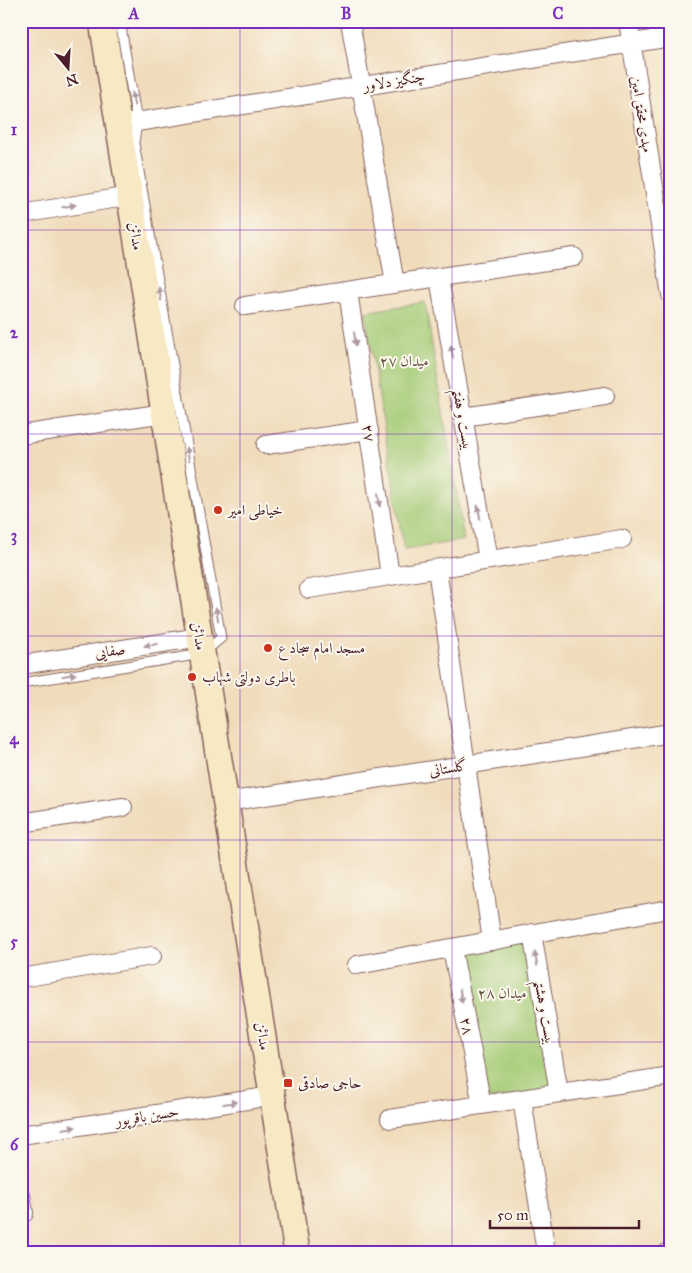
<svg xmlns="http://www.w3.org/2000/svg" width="692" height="1273" font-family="'IM FELL Great Primer',Amiri,serif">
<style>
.green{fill:#a4cb76;stroke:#777550}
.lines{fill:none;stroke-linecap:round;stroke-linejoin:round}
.service-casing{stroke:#84615d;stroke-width:11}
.minor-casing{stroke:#84615d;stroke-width:20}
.secondary-casing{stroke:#84615d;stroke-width:28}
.service{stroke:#fff;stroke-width:9}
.minor{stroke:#fff;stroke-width:18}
.secondary{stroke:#f7e9c3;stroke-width:25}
.oneway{fill:#ae9aa0}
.grid{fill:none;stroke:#7b2cbf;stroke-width:1;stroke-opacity:0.55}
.poi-dot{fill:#c8321e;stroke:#fbf7ec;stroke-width:2}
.labels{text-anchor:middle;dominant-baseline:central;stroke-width:4;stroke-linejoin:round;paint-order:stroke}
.street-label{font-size:15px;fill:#4a1f2b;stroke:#fbf7ec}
.park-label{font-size:15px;fill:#655342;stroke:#fbf7ec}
.poi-label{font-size:15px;fill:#4a1f2b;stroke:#fbf7ec;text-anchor:start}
.neatline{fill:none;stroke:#7b2cbf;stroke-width:2}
.grid-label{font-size:16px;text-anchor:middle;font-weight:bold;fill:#7b2cbf}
</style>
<rect width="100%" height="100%" fill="#fbf7ec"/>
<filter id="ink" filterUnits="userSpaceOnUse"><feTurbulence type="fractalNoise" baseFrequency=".02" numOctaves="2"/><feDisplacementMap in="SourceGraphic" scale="10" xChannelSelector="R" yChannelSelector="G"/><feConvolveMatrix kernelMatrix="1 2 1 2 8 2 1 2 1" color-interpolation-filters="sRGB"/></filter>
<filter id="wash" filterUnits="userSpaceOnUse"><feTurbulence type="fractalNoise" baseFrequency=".0096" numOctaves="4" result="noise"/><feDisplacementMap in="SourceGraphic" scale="20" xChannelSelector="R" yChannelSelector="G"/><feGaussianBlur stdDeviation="1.12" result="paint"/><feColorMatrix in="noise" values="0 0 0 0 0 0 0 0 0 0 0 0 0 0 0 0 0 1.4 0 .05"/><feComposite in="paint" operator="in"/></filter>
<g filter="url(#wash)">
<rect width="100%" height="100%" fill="#f0dcbb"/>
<path class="green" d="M425,302L464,540L404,550L365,312Z
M529,939L554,1090L485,1100L458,951Z"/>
</g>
<g filter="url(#ink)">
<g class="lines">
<g class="service-casing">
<path id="service" d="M21,683L202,654L221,638L134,143L137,122L120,21"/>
</g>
<g class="minor-casing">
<path id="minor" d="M350,21L395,284
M628,21L671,295
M118,125L671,37
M21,214L130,196
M439,278L488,560
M348,291L390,576
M245,306L574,257
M463,417L605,396
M21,435L164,413
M266,445L369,430
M437,569L492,941
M309,589L622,539
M21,665L200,637
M226,802L671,733
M21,823L123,807
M532,933L559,1093
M452,948L482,1105
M357,965L663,910
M21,978L152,956
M522,1099L546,1252
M390,1119L671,1076
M21,1135L272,1096
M21,1196L24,1213
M668,1252L671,1251"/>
</g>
<g class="secondary-casing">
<path id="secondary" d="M102,21L297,1252"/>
</g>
<use href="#service" class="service"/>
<use href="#minor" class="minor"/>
<use href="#secondary" class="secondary"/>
</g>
<defs><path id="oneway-solid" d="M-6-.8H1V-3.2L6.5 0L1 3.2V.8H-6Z" transform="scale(1.25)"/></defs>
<g class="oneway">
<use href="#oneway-solid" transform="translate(133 99) rotate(-100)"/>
<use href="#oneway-solid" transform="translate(69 206) rotate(-9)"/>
<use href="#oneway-solid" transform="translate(160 294) rotate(-100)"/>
<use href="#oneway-solid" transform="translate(355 339) rotate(82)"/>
<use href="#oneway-solid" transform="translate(452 352) rotate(-100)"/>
<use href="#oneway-solid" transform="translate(188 454) rotate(-100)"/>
<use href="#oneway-solid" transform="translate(379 500) rotate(82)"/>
<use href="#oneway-solid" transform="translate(479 512) rotate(-100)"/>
<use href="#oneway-solid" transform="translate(217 614) rotate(-100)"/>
<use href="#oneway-solid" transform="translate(151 645) rotate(171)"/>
<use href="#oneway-solid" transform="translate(69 675) rotate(-9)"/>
<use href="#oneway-solid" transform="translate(536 959) rotate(-100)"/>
<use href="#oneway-solid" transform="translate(461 996) rotate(79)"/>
<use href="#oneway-solid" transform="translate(230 1103) rotate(-9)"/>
<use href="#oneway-solid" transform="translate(69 1128) rotate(-9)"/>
</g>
</g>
<path class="grid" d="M240,21V1252M452,21V1252M21,230H671M21,434H671M21,636H671M21,840H671M21,1042H671"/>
<g class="poi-dot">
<circle cx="218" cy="510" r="5"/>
<circle cx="268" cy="648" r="5"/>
<circle cx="192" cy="677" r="5"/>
<rect x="283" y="1078" width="10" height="10" rx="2.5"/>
</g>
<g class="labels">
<g class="street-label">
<text transform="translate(394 81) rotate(-9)">چنگیز دلاور</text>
<text transform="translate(642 114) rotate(81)">مهدی محقق امین</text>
<text transform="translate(136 236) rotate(81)">مدائن</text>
<text transform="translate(463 419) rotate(80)">بیست و هفتم</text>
<text transform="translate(369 433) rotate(82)">۲۷</text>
<text transform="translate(199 636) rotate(81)">مدائن</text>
<text transform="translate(110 651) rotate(-9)">صفایی</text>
<text transform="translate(448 768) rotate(-9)">گلستانی</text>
<text transform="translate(545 1012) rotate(80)">بیست و هشتم</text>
<text transform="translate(467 1026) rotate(79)">۲۸</text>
<text transform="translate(263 1036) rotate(81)">مدائن</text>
<text transform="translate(147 1116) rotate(-9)">حسین باقرپور</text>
</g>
<g class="park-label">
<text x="404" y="361">میدان ۲۷</text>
<text x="502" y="993">میدان ۲۸</text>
</g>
<g class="poi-label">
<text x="228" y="510">خیاطی امیر</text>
<text x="278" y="648">مسجد امام سجاد ع</text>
<text x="202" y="677">باطری دولتی شهاب</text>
<text x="298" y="1083">حاجی صادقی</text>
</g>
</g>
<rect width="692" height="1273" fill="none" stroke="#fbf7ec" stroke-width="55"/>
<g transform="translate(68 68) rotate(162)" stroke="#fbf7ec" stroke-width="4" paint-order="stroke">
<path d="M0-4L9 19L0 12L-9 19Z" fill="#4a1f2b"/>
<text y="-8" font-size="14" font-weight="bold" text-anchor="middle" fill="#4a1f2b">N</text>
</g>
<path d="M490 1220v8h149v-8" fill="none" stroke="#4a1f2b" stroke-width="2.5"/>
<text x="497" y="1220" font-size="15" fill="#4a1f2b" stroke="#fbf7ec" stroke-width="4" paint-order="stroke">50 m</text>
<rect x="28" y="28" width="636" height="1218" class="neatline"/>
<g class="grid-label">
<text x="134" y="19">A</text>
<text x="346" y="19">B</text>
<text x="558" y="19">C</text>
<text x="14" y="135">1</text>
<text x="14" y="338">2</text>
<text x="14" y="541">3</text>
<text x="14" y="744">4</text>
<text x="14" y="947">5</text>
<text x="14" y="1150">6</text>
</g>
</svg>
